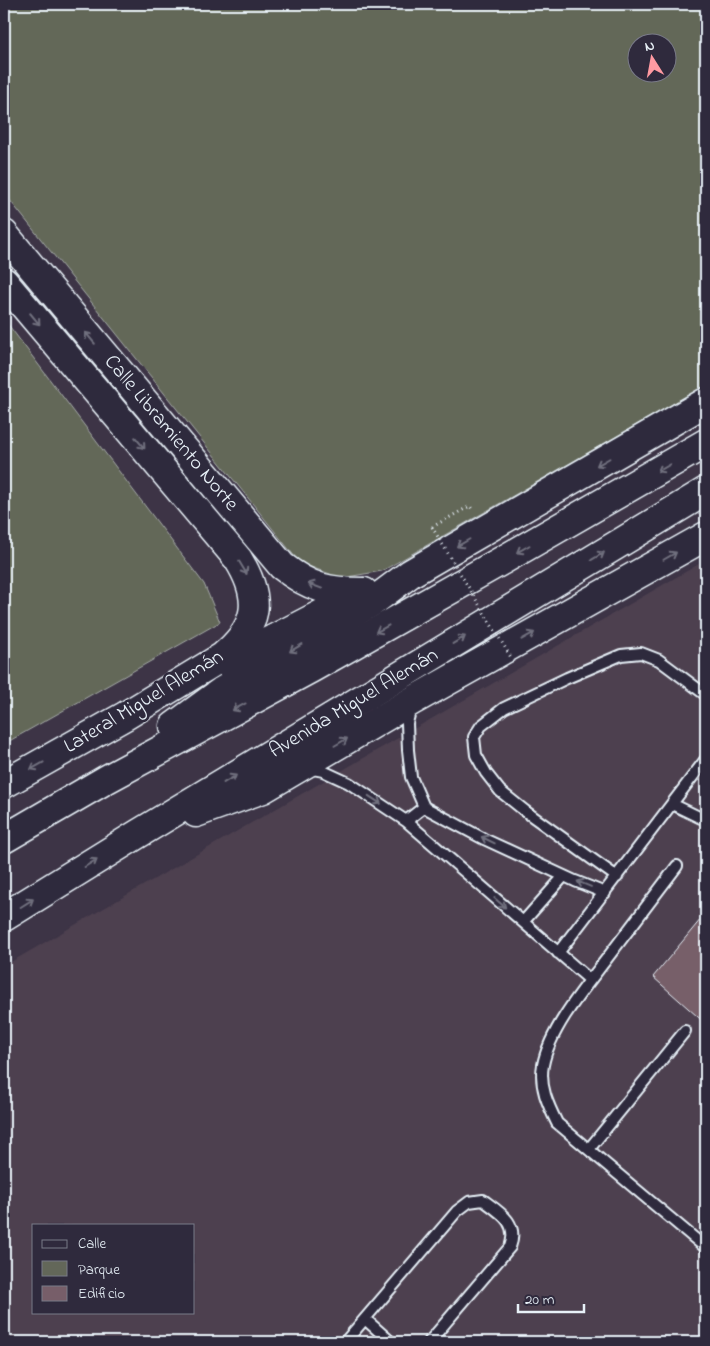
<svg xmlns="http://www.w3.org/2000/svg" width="710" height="1346" font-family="'Indie Flower',sans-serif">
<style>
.built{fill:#4e4150;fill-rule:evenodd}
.green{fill:#636759;stroke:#a6aca8;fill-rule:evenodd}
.building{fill:#775e69;stroke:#e8f1f8}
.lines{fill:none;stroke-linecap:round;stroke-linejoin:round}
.lane-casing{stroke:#e8f1f8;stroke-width:14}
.secondary-casing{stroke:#e8f1f8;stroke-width:31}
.highway-casing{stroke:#e8f1f8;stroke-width:31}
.path{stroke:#e8f1f8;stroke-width:3;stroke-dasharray:1 4;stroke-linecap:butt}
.lane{stroke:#2f2a3d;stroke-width:10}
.secondary{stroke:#2f2a3d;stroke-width:28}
.highway{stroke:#2f2a3d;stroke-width:28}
.path-bridge{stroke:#e8f1f8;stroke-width:3;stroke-dasharray:1 4;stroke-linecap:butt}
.oneway{stroke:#70707e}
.labels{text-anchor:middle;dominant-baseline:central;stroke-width:5;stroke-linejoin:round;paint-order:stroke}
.street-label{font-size:21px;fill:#e8f1f8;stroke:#2f2a3d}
</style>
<rect width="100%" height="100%" fill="#3d3446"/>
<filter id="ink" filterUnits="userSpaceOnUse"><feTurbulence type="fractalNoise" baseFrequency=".02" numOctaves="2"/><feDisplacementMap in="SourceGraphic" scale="10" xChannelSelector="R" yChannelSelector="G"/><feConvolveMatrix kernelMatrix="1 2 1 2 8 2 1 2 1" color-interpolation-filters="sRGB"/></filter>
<g filter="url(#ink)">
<path class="built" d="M706,560V1342H4V966ZM34,1225H194V1312H34Z"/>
<path class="green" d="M4,4H706V385L382,571L341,578L300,563L4,193ZM638,42H668V72H638Z
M4,319L204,584L220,622L4,744Z"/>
<path class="building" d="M706,913V1024L653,977Z"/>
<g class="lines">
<g class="lane-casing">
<path id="lane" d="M411,707L407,723L408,750L411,777L424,807L484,839L575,881L605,893
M308,768L323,771L349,783L406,821L590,980
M672,804L701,818L706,817
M406,821L424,807
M677,866C654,896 631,927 608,957C586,986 550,1028 543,1065C539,1086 548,1105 557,1123L706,1248
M617,877L525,811L500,791L486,773L476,755L474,737L481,726L504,708L567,678L621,655L641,653L659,660L706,695
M523,922L564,876
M558,953L706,759
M589,1149L685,1031
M365,1319L391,1342
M345,1342L457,1211L469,1202L483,1200C501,1213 519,1223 510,1247L429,1342
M704,1342L706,1340"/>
</g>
<g class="secondary-casing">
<g id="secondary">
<path id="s1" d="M4,234L282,566C310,588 328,592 363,592"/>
<path d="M4,282L238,559C263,599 259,627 222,657L125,716L4,784"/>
<path d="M227,663L364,592"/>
</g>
</g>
<g class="highway-casing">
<g id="highway">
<path d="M174,726L222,691L371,603L411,573L706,402"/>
<path d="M196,813L263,789L412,701L706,536"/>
<path d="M4,839L107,779L312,668L503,560L706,443"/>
<path id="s2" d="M4,917L138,834L706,491"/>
</g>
</g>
<path class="path" d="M432,527L470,506L472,509"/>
<use href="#lane" class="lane"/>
<use href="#secondary" class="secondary"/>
<use href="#highway" class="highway"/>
<path class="path-bridge" d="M432,527L512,659"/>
</g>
<defs><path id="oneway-shaft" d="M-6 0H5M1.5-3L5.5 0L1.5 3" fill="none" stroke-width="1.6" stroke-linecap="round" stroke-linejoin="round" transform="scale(1.25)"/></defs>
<g class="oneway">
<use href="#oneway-shaft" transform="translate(35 319) rotate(50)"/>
<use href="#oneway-shaft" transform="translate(90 338) rotate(-130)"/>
<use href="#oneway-shaft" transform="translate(140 443) rotate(50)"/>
<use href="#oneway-shaft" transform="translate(603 462) rotate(150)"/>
<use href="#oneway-shaft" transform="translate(664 468) rotate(150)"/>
<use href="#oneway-shaft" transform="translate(463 543) rotate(150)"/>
<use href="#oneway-shaft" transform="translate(523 549) rotate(150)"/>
<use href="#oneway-shaft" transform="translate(598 556) rotate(-31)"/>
<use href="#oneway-shaft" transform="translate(670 556) rotate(-30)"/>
<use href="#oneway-shaft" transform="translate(243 568) rotate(59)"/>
<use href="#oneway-shaft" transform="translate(315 586) rotate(-159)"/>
<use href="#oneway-shaft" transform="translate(382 629) rotate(151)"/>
<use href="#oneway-shaft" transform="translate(528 636) rotate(-29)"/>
<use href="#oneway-shaft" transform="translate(459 640) rotate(-31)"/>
<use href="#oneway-shaft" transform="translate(296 648) rotate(149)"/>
<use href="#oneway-shaft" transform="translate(239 707) rotate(152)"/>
<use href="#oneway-shaft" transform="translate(341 742) rotate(-30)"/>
<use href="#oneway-shaft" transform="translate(37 766) rotate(151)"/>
<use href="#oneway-shaft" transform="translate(230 779) rotate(-31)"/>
<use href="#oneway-shaft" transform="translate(375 800) rotate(33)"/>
<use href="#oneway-shaft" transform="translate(488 840) rotate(-154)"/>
<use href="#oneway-shaft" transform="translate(91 863) rotate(-32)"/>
<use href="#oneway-shaft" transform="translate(584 884) rotate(-158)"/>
<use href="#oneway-shaft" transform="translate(27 903) rotate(-32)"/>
<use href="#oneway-shaft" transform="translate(500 903) rotate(41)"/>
</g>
</g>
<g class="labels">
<g class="street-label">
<text stroke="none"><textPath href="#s1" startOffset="260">Calle Libramiento Norte</textPath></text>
<text transform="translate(144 702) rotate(-31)">Lateral Miguel Alemán</text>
<text stroke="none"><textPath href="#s2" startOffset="410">Avenida Miguel Alemán</textPath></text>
</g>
</g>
<rect width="710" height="1346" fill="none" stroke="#2f2a3d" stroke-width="20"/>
<rect x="10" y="10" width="690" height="1326" fill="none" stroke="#e8f1f8" stroke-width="2" filter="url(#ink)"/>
<rect x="32" y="1224" width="162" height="90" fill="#2f2a3d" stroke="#797a88"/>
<rect x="42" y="1240" width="25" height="8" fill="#2f2a3d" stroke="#797a88"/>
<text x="78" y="1248" font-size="15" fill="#e8f1f8">Calle</text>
<rect x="42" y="1261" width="25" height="15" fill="#636759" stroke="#797a88"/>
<text x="78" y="1274" font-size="15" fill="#e8f1f8">Parque</text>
<rect x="42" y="1286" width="25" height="15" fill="#775e69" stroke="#797a88"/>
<text x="78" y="1298" font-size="15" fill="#e8f1f8">Edificio</text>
<g transform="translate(652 58) rotate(349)"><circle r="24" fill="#2f2a3d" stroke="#797a88"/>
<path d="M0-4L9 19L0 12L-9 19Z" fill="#ff9aa2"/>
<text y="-8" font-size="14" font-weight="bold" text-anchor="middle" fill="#e8f1f8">N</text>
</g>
<path d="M518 1304v8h66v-8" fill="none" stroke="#e8f1f8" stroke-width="2.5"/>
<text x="525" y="1304" font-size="15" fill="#e8f1f8" stroke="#2f2a3d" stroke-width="4" paint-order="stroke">20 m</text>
</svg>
